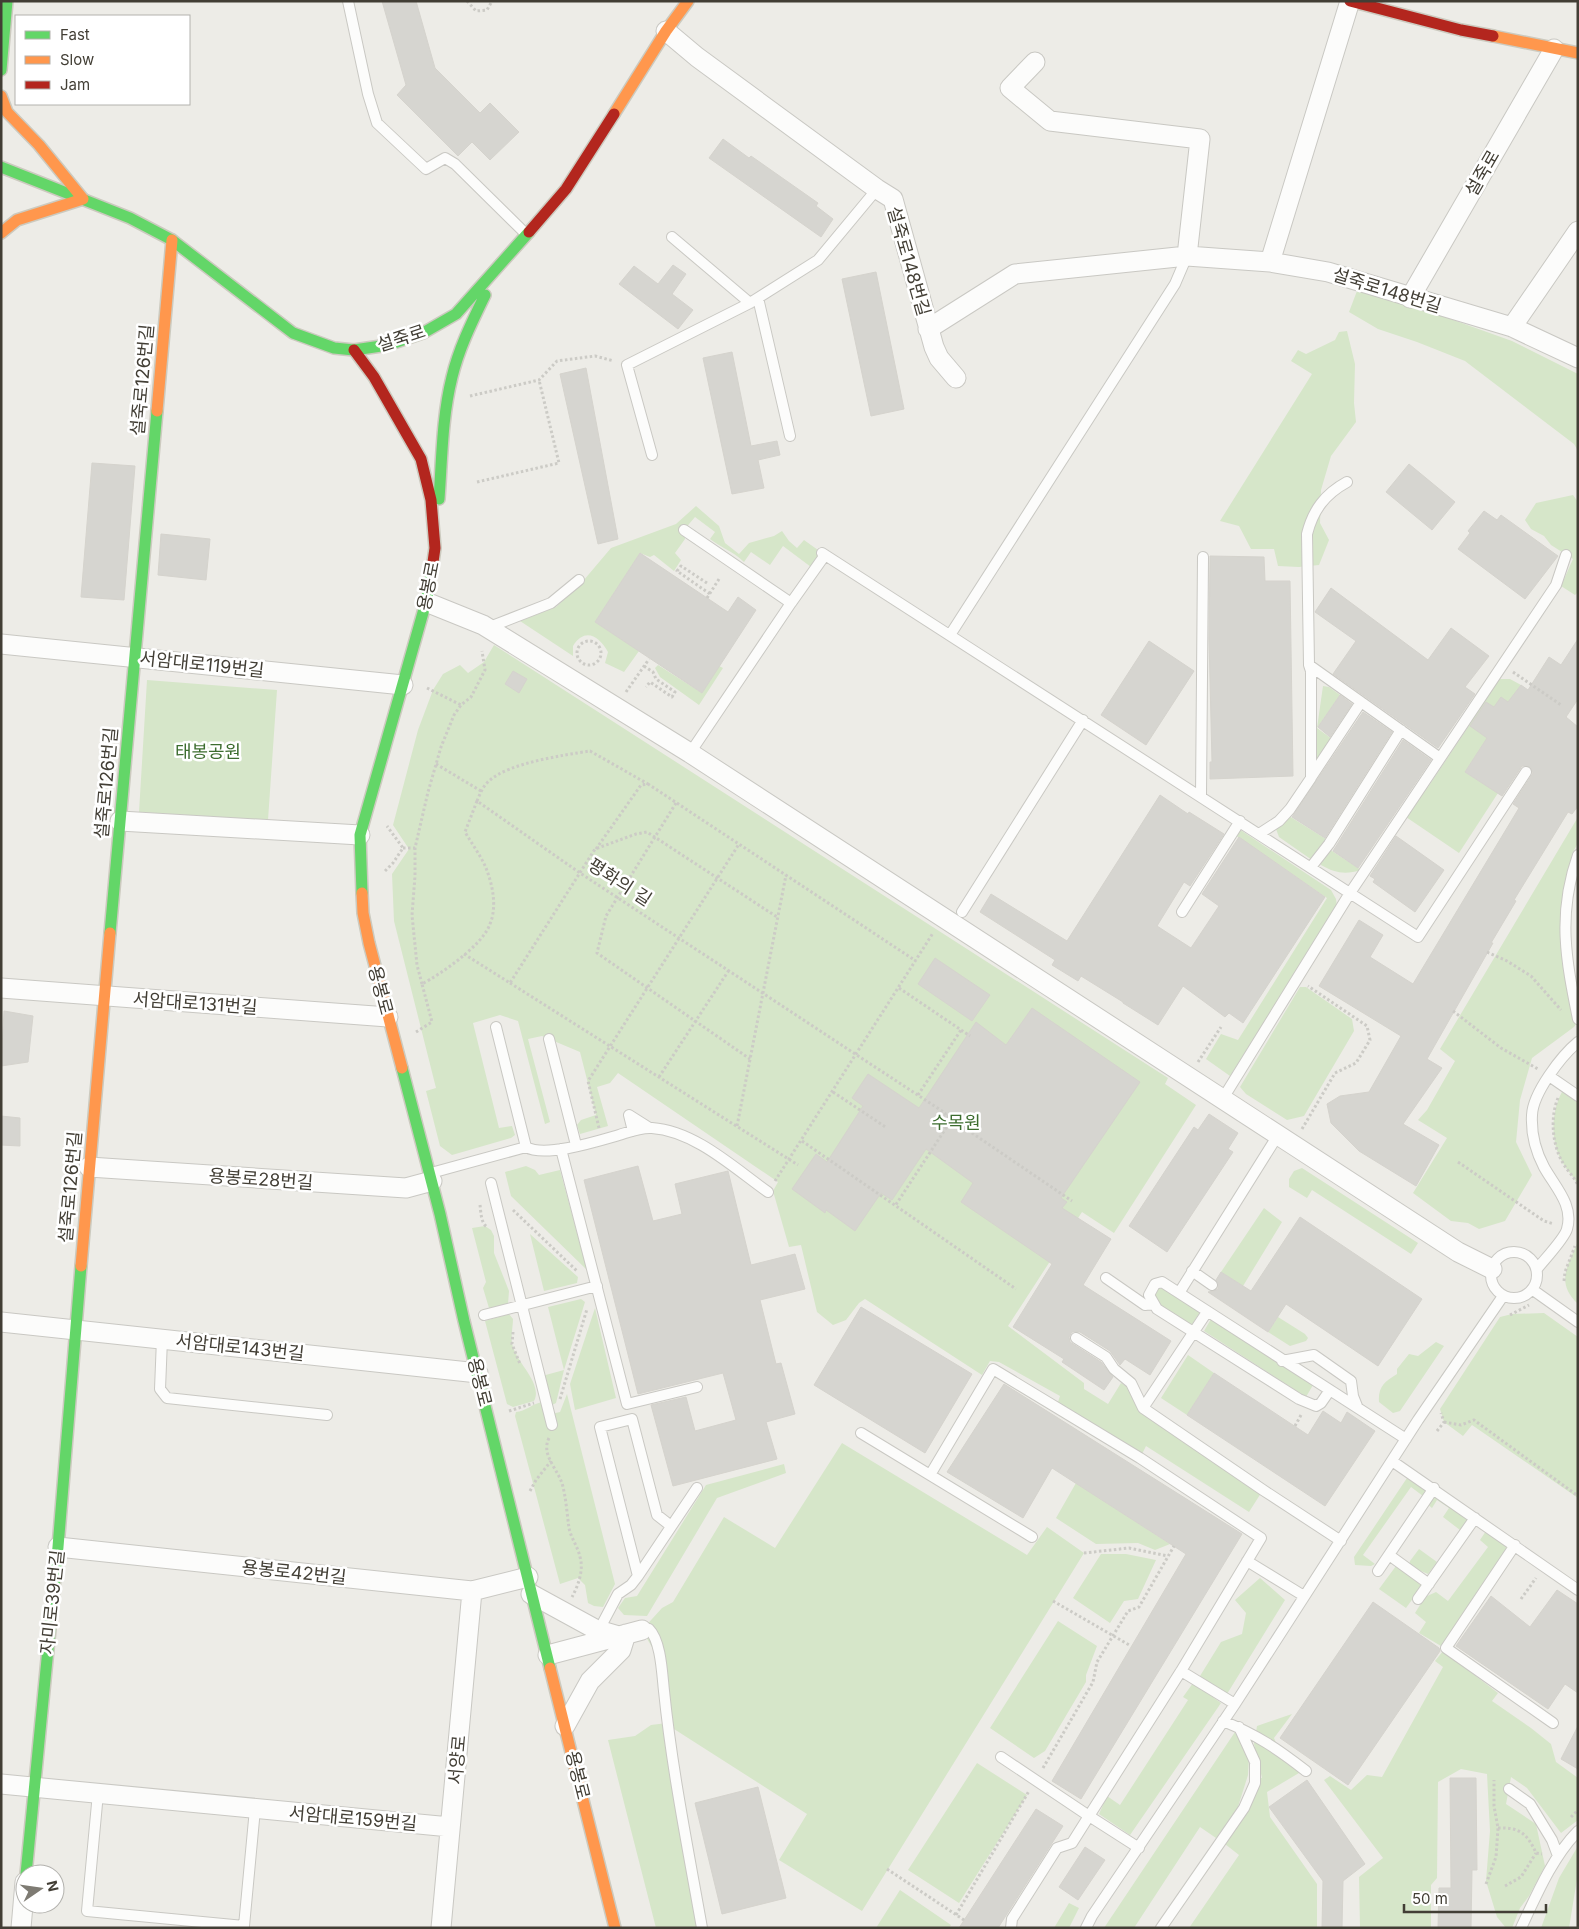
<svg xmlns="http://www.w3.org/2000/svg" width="1579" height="1929" font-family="Inter,'Noto Sans KR',sans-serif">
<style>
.green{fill:#d6e6c9}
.building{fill:#d6d5d0;stroke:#d5d3cd}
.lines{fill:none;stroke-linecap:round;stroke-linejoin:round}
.lane-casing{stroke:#c9c8c3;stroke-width:12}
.street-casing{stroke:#c9c8c3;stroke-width:21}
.fast-casing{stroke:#cccabf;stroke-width:14}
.slow-casing{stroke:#cccabf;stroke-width:14}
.jam-casing{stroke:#cccabf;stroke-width:14}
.path{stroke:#cccbc6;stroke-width:3;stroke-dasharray:2.5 2.5;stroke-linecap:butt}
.lane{stroke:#fcfcfb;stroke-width:10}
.street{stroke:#fcfcfb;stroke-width:19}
.fast{stroke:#63d668;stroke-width:11}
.slow{stroke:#ff974d;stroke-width:11}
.jam{stroke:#b3261e;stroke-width:11}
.labels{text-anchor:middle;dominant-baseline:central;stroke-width:5;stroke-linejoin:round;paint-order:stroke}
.street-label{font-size:18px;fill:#423e35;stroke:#fff}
.park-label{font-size:18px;fill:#3d6d2f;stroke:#fff}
</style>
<rect width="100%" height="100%" fill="#edece7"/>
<path class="green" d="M1357,291L1403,302L1512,341L1578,374V451L1574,444L1465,361L1417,342L1378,329L1349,312Z
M1347,331L1355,364L1354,403L1356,422L1331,456L1321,490L1320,523L1329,540L1319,565L1299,567L1278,566L1274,549H1251L1239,526L1220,521L1312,374L1291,361L1298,350L1306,354L1335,340L1339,332Z
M1573,495L1578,502V592L1575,595L1561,586L1573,559L1551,545L1544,536L1531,529L1525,520L1536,503Z
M696,506L719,526L725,543L739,554L749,543L774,536L782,531L789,541L797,548L804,540L825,555L815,570L783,546L770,565L751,552L744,562C733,551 721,548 710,539L715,532L695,517L684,530L685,539L675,553L681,560L674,571L654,555L650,557L640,553L595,622L639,651L624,672L605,663L608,652C599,636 585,627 573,646V656L520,621L556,607L578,587L611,548L676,524Z
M494,645L1168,1078L1165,1084L1196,1105L1114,1233L1082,1212L1008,1326L1084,1383V1389L1108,1404L1121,1383L1136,1392L1143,1408L1263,1490L1249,1512L1146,1446L1140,1458L1056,1408L1060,1396L999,1362L990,1361L982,1375L865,1299L859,1303L846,1320L833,1325L817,1312L801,1245L789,1247L773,1191L778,1182L618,1073L610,1083L597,1087L608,1126L580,1134L577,1125L581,1120L596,1115L580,1052L542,1036L528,1039L550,1122L545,1124L518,1021L500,1015L473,1023L499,1128L512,1126L515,1135L511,1138L452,1155L440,1146L426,1091L436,1088L394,921L392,874L409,849L393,825L418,730L433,690L443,674L460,665L468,673L484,662Z
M658,665L702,693L719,666L723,668L699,705L660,677L655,668Z
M1497,679H1510L1521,685L1510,700L1519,760L1516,764L1484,743L1465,772L1498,793L1459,853L1406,817L1424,789L1428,787L1472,721L1473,708Z
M147,680L277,690L268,820L139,812Z
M1323,686L1329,687L1340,695L1317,728L1332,739L1316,763L1317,728Z
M1289,816L1326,839L1312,860L1279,837L1276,829Z
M1578,817V843L1573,852L1568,873L1560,924L1567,979L1576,1024L1574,1027L1532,1058L1520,1100L1516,1142L1532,1175L1505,1221L1479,1229L1468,1223L1451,1221L1413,1193L1447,1138L1418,1120L1427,1110L1455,1061L1440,1049Z
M1239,829L1331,890L1336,899L1337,907L1230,1076L1206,1059L1221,1034L1238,1040L1327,898L1235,835Z
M1329,849L1361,870C1345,875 1335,873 1321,865V860Z
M1300,987H1306L1352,1019L1354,1031L1304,1116L1287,1120L1246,1094L1240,1087Z
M1562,1092L1578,1103V1186C1575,1177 1567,1171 1563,1163C1550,1143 1551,1112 1562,1092Z
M526,1166L535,1170L539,1175L560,1170L587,1270L511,1196L505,1172Z
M1302,1168L1418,1243L1411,1254L1312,1190L1307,1198L1289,1187V1179L1294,1171Z
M1264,1208L1282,1222L1243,1286L1221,1272Z
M485,1226L491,1230L494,1236V1253L509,1291L508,1304L489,1308L483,1288L486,1282L472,1228Z
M530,1234L578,1277L577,1283L544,1291Z
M1578,1241V1304C1555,1282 1568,1266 1578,1241Z
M1163,1288L1200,1312L1191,1326L1159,1304L1153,1295L1157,1289Z
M581,1299L585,1302L564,1370L556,1403L550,1406L542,1376L564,1370L548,1307Z
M595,1308L616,1398L575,1410L570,1384Z
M1544,1313L1578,1337V1498L1472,1425L1463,1436L1444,1422L1440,1409L1500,1317L1512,1314Z
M509,1314L513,1319C513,1327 510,1339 513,1347C518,1364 543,1384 534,1401L513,1407L507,1404L485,1321Z
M1278,1317L1305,1334L1308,1338L1306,1341L1290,1346L1268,1332Z
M1211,1319L1313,1385L1306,1397L1204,1331Z
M1436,1342L1444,1346L1400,1411L1393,1413L1379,1402C1378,1387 1384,1382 1397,1374V1369L1409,1354L1418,1356Z
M1188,1355L1214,1373L1187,1415L1161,1398Z
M567,1394L615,1584L603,1607L594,1606L588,1603L585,1585L578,1578L560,1584L515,1416L516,1412C525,1412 533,1403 543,1402L547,1415L560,1412Z
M842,1443L1027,1555L1047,1527L1084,1553L862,1911L779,1860L807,1814L674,1729L656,1654L642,1630L662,1608L673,1602L724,1517L775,1548Z
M784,1464L786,1473L717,1498L647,1616L624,1615L618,1608L625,1598L637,1596L706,1485Z
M1407,1478L1427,1491L1423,1496L1411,1487L1363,1555L1375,1564L1371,1566L1355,1565L1354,1557Z
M1076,1483L1170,1544L1155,1550L1138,1543L1096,1544L1056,1518Z
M1435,1492L1472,1518L1464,1530H1460L1443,1517L1449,1508L1437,1500L1432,1508L1426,1503Z
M1486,1531L1510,1547L1441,1646L1419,1633L1426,1622L1415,1613L1425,1597L1436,1592L1448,1601L1488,1547L1480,1540Z
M1419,1549L1437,1562L1428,1574L1409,1566L1410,1561Z
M1101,1554H1126L1156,1560L1138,1599L1124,1601L1110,1623L1073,1598Z
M1396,1566L1422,1586L1406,1608L1379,1589Z
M1260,1578L1285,1600L1227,1694L1200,1676L1221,1642L1242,1634L1246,1613L1235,1600Z
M1058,1621L1097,1646L1086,1675V1682L1045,1751L1034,1758L990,1728Z
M1443,1651L1498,1693L1492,1701L1531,1728L1551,1744L1556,1762L1578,1778V1820L1561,1833L1527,1788L1511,1777L1506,1804L1536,1824L1545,1866L1529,1896L1520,1908L1512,1928H1506L1497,1917L1486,1881L1490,1831L1487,1774L1461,1769L1438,1782L1437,1878L1431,1885V1928H1360L1359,1877L1383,1858L1324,1780L1330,1776L1351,1790L1367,1775L1382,1777L1443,1667L1435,1661Z
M1193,1683L1221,1703L1130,1835L1099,1814L1107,1796L1120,1805L1188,1700L1183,1697Z
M1292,1714L1274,1738L1281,1755L1299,1773L1267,1792L1270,1817L1317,1884V1928H1189L1239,1855L1225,1844L1249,1810L1251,1775L1262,1778L1254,1744L1257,1726Z
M667,1723L702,1928H656L608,1740L635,1736L651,1725Z
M1235,1732L1249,1758L1248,1775L1237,1810L1216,1838L1200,1827L1134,1928H1104Z
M977,1763L1027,1795L959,1903L908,1870Z
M1578,1846V1873L1569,1928H1541L1559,1878Z
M900,1890L951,1925L949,1928H876Z
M1069,1903L1079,1908L1069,1928H1054Z"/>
<path class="building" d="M382,1H416L435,68L480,113L490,103L519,132L490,160L472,142L458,156L397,95L406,85Z
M723,139L749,158L751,156L818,203L816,206L833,219L821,237L709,158Z
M673,265L686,274L672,294L693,310L678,329L619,284L634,266L658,284Z
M876,272L904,409L871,416L842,279Z
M732,352L751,446L777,441L780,455L758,460L764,488L732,494L703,358Z
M586,368L618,539L598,544L560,374Z
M92,463L135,466L124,600L81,597Z
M1409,464L1455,502L1432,530L1386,492Z
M1484,511L1497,520L1501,515L1558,556L1525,599L1458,549L1470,533L1468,531Z
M161,534L210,539L206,580L158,575Z
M640,553L728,612L738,597L756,610L702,693L595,622Z
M1210,556L1264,557L1265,581H1290L1293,776L1210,779V762H1212L1209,639Z
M1331,588L1428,660L1451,628L1489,656L1465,687L1475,694L1438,748L1333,674L1356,641L1315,612Z
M1578,639V699L1566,717L1578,727V806L1572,814L1568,812L1514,900L1516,901L1491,943H1493L1427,1059L1442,1068L1403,1124L1439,1145L1416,1186L1359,1151L1331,1123L1327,1104L1340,1096L1369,1092L1401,1036L1319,986L1359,920L1383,935L1370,957L1413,984L1519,808L1513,804L1533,773L1530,767L1522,766L1502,796L1465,772L1487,738L1470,726L1486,702L1494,707L1501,697L1508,702L1521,685L1528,690L1549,657L1561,665Z
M1149,641L1194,671L1146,745L1101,715Z
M513,671L527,679L519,693L505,684Z
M1340,695L1352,704L1330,737L1318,727Z
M1363,712L1392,732L1325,838L1292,817Z
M1403,740L1431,760L1358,868L1333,851Z
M1160,795L1188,814L1189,812L1224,834L1190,886L1184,882L1157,926L1191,948L1219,906L1202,894L1239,837L1325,897L1243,1023L1229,1013L1225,1017L1183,986L1158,1025L1123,1003V1002L1081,976L1078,981L1052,965L1055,960L980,912L991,894L1067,941Z
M1396,836L1444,870L1415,912L1373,882L1375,879L1370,876Z
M935,958L990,995L972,1021L918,984Z
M1032,1008L1140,1082L1061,1198L1067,1202L1062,1208L1111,1239L1083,1285L1171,1341L1150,1375L1125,1359L1120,1365L1110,1351L1080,1332H1072L1069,1337L1070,1342L1101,1362L1113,1377L1104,1390L1062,1362L1064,1359L1013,1327L1052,1264L961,1202L973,1183L926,1149L892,1200L881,1193L855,1231L826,1210L825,1213L792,1189L816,1154L827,1162L863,1106L852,1098L868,1074L919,1108L976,1022L1006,1045Z
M4,1011L33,1016L28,1062L1,1066Z
M1209,1114L1238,1133L1228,1149L1233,1152L1167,1252L1129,1226L1194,1127L1198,1130Z
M1,1116L20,1118V1146L1,1145Z
M638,1166L653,1221L682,1214L675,1184L728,1171L751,1265L795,1254L805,1289L760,1300L776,1364L781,1363L795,1414L766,1422L777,1459L673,1486L651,1405L686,1397L695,1431L736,1420L723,1373L638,1394L584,1180Z
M1300,1217L1422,1299L1378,1366L1286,1304L1268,1332L1208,1292L1214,1291L1218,1289V1283L1216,1280L1221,1272L1251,1291Z
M861,1307L972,1374L925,1453L814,1385Z
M1214,1373L1308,1435L1323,1411L1341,1423L1347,1412L1375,1431L1325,1506L1187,1415Z
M1004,1384L1242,1534L1081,1799L1052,1781L1186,1554L1052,1468L1023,1518L947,1472Z
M1557,1590L1578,1604V1693L1565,1684L1548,1709L1456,1646L1491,1596L1530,1627Z
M1373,1602L1439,1648L1440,1651L1348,1785L1280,1738Z
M1578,1726V1769L1561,1759Z
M1450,1778H1476L1477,1870H1472L1471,1928H1438L1439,1888H1451Z
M1307,1780L1365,1864L1343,1881L1342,1928H1322L1323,1881L1269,1807Z
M758,1787L786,1898L722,1914L695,1803Z
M1036,1809L1063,1826L998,1928H959Z
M1085,1847L1105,1860L1078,1900L1059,1887Z"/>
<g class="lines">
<g class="lane-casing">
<path id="lane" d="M348,1L368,94L377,123L426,169L445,158L455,164L526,234
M672,237L750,303
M758,298L790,436
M652,455L627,365L750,303L818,260L877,189
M684,530L791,603L690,753
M822,553L1418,937L1526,772
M791,603L825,555
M487,628L551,603L579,580
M950,635L1175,284L1187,256
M1309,665L1440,758
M1312,776L1361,702
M1201,796L1203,557
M1259,834L1279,821L1290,809L1311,778V671L1309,665L1307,534C1313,510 1325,494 1347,482
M1578,855C1557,914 1566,960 1578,1019
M1311,867L1329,844L1401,730
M962,912L1083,720
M1182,912L1240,821
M496,1027L526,1147
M549,1039L576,1145
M1549,1076L1578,1096
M1222,1100L1350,893L1556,585L1566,555
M633,1131L629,1115L648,1127
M561,1149L627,1404L697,1387
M431,1173L526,1147C545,1158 598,1141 619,1135C629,1132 641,1127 652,1128C695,1131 734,1168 768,1192
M491,1183L552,1425
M1491 1275a23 23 0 1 1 46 0a23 23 0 1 1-46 0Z
M1537,1269C1544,1260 1565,1238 1567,1229C1574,1205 1555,1187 1544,1167C1536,1152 1531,1133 1532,1115C1533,1093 1561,1056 1578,1042
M1192,1271L1212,1285
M1106,1278L1145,1305L1154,1304
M1533,1290L1578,1322
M1179,1293L1278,1135
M1207,1312L1143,1408L1263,1490L1341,1541
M484,1315L597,1286
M1076,1338L1106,1357L1114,1369L1131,1383L1143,1408
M162,1339L160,1389L167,1398L327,1415
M1282,1361L1314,1355L1351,1381L1353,1396L1357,1406
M1330,1390L1321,1403L1316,1406L1299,1399L1157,1309L1149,1295L1155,1284L1162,1282L1406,1439
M861,1433L1032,1537
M1392,1461L1578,1590
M930,1475L993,1369L1140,1458L1261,1538L1181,1671L1089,1816L1139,1848
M1515,1545L1446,1648L1553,1723
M1389,1555L1429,1584
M1247,1561L1304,1596
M1378,1571L1434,1488
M638,1576L697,1488
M1418,1599L1475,1518
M599,1630L618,1594L631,1585L638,1576L600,1427L632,1419L657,1515L671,1526
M642,1630L649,1629C661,1641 662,1673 664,1691C672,1770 688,1849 702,1928
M1181,1671L1235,1704
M1223,1721C1257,1735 1278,1749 1306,1771
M1001,1757L1089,1816L1072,1843L1057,1848L1012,1919L1011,1928
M1509,1789L1530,1804L1552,1840L1558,1856
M98,1793L87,1911L244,1926L255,1809
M1086,1928L1092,1916L1235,1704L1418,1420L1503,1296
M1161,1928L1244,1808L1255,1783V1762L1239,1727
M1521,1928C1536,1896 1553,1856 1578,1831"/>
</g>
<g class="street-casing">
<path id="street" d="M666,31L697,57L877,189L893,199L934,347L939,358L956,378
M1035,62L1010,88L1050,121L1200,139L1187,256
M1270,262L1350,1
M1410,298L1554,49
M1512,327L1578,231
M928,329L1015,274L1187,256L1270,262L1328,272L1512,327L1578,358
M426,602L483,625L690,753L1458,1252L1492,1269
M1,644L403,685
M120,821L360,835
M1,988L388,1017
M89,1167L406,1188L432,1181
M1,1322L478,1373
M58,1547L472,1591L528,1577
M531,1594L595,1629L619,1636
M548,1655L642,1630
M565,1726L590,1681L621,1650L626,1634
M1,1784L450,1827
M21,1928L25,1882
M441,1928L472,1591"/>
</g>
<g class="fast-casing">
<path id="fast" d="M1,70L7,1
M1,167L130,218L172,240L293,333L334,348L354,350L388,345L423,333L456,314L529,232
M439,499C442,458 442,417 452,377C459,348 472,322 485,295
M362,893L360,835L426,602L432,569
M110,933L157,411
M402,1068L440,1214L464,1321L550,1668
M26,1874L58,1547L81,1266"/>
</g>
<g class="slow-casing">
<path id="slow" d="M1493,36L1578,53
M1,96L7,112L39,145L83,199L17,220L1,233
M614,114L666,31L688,1
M157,411L172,240
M362,893L363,913L369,943L402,1068
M81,1266L110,933
M550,1668L615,1928"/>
</g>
<g class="jam-casing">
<path id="jam" d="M1350,1L1461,30L1493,36
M529,232L566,189L614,114
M354,350L374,377L421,459L431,500L435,548L432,569"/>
</g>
<path class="path" d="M467,1L476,11L487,10L492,1
M470,396L539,380L557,361L595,356L614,361
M477,482L559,463L539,380
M707,583L681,566L677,571L710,594
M707,598L719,579
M577 653a12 12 0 1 1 24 0a12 12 0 1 1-24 0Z
M644,666L653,672L656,679L675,692L672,697L650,682L646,687
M1513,672L1561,705
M427,688L461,705L471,697L485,670L482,651
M626,692L649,659
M436,764L481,791
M477,801C480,794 483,786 489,781C508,763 564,755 590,751L648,784
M676,803L606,916L597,953L750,1059
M403,848H415
M596,849L641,785L648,784L916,961
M385,871L393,863L403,848L387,826
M1487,952L1507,961L1531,976L1561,1010
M464,954L510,983L595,849L636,834L647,832L777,917
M510,983L798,1165
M422,984L417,965L412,915L415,876V848L428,792L441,747L454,715L461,705
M899,988L970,1036
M1453,1011L1501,1048L1538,1069
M416,1032L432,1022L422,984C441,974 483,945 490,924C497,907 493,886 486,868C481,856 472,844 465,832L477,801L580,873L945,1113L948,1125L895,1206
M1198,1062L1221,1027
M659,1077L729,970
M833,1092L887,1128
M918,1095L961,1030
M1558,1098C1550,1117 1552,1145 1563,1163C1567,1171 1575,1177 1578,1186
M947,1116L1072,1201
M737,1126L786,875
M599,1128L588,1081L739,844
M1302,1129L1335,1073L1356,1063L1370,1040L1367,1026L1308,986
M802,1141L1016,1289
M1458,1162L1544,1221L1554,1224
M775,1181L933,933
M480,1205C481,1213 481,1223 487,1227
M513,1210L577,1271
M1564,1281L1565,1272L1575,1246
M1510,1315L1529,1305
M513,1332L512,1344L520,1364
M560,1399L587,1309
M509,1411L534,1403
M1444,1422L1461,1425L1474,1420L1578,1496
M1295,1426L1301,1415
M1437,1431L1444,1422L1441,1413
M549,1438C541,1454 556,1467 562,1483C566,1497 567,1514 569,1528C571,1538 578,1547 580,1557C584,1570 578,1586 572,1597
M530,1491L536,1480L551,1461
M1084,1553L1129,1548L1168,1556
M1521,1599L1536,1578
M1053,1601L1131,1646
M1043,1768L1093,1682L1097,1662L1128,1611L1139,1607L1174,1546
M1571,1817L1578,1810
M1498,1828C1519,1827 1527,1833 1536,1853L1542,1854
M887,1869L964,1920
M1486,1884L1496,1857L1498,1828L1494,1806V1780
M1505,1886L1521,1877L1536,1853
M956,1915L1029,1791"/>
<use href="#lane" class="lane"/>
<use href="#street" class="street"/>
<use href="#fast" class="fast"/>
<use href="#slow" class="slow"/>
<use href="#jam" class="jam"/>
</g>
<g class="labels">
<g class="street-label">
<text transform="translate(1482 173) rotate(-60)">설죽로</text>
<text transform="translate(909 261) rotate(74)">설죽로148번길</text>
<text transform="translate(1387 290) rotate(17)">설죽로148번길</text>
<text transform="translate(401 338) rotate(-18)">설죽로</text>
<text transform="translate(142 380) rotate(-85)">설죽로126번길</text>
<text transform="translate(428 586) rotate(-79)">용봉로</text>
<text transform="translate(202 664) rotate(6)">서암대로119번길</text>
<text transform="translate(106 783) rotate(-85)">설죽로126번길</text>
<text transform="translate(620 882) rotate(33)">평화의 길</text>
<text transform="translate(381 990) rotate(75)">용봉로</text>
<text transform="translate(195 1003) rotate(4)">서암대로131번길</text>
<text transform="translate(261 1179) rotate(4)">용봉로28번길</text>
<text transform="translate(70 1187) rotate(-85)">설죽로126번길</text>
<text transform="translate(240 1347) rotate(6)">서암대로143번길</text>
<text transform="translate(480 1382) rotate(76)">용봉로</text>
<text transform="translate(294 1572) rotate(6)">용봉로42번길</text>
<text transform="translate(52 1602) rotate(-84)">자미로39번길</text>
<text transform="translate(457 1760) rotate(-85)">서양로</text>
<text transform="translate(578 1775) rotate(76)">용봉로</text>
<text transform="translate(353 1818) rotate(5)">서암대로159번길</text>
</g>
<g class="park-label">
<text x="208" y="751">태봉공원</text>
<text x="956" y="1122">수목원</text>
</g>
</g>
<rect width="1579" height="1929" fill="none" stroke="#423e35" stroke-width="5"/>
<rect x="15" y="15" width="175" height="90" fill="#ffffff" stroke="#b3b2ae"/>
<rect x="25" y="31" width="25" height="8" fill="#63d668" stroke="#b3b2ae"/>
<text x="60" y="40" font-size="15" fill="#423e35">Fast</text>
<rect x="25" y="56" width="25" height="8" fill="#ff974d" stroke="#b3b2ae"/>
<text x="60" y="65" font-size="15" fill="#423e35">Slow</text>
<rect x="25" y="81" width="25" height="8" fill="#b3261e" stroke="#b3b2ae"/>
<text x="60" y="90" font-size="15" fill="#423e35">Jam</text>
<g transform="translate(40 1889) rotate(77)"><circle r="24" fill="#ffffff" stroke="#b3b2ae"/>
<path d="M0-4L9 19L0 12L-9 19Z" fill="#7e7b73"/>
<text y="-8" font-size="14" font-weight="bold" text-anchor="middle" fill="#423e35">N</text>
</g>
<path d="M1404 1904v8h142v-8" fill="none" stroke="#423e35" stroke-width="2.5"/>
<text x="1412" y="1904" font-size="15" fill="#423e35" stroke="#ffffff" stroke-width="4" paint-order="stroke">50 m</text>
</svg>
